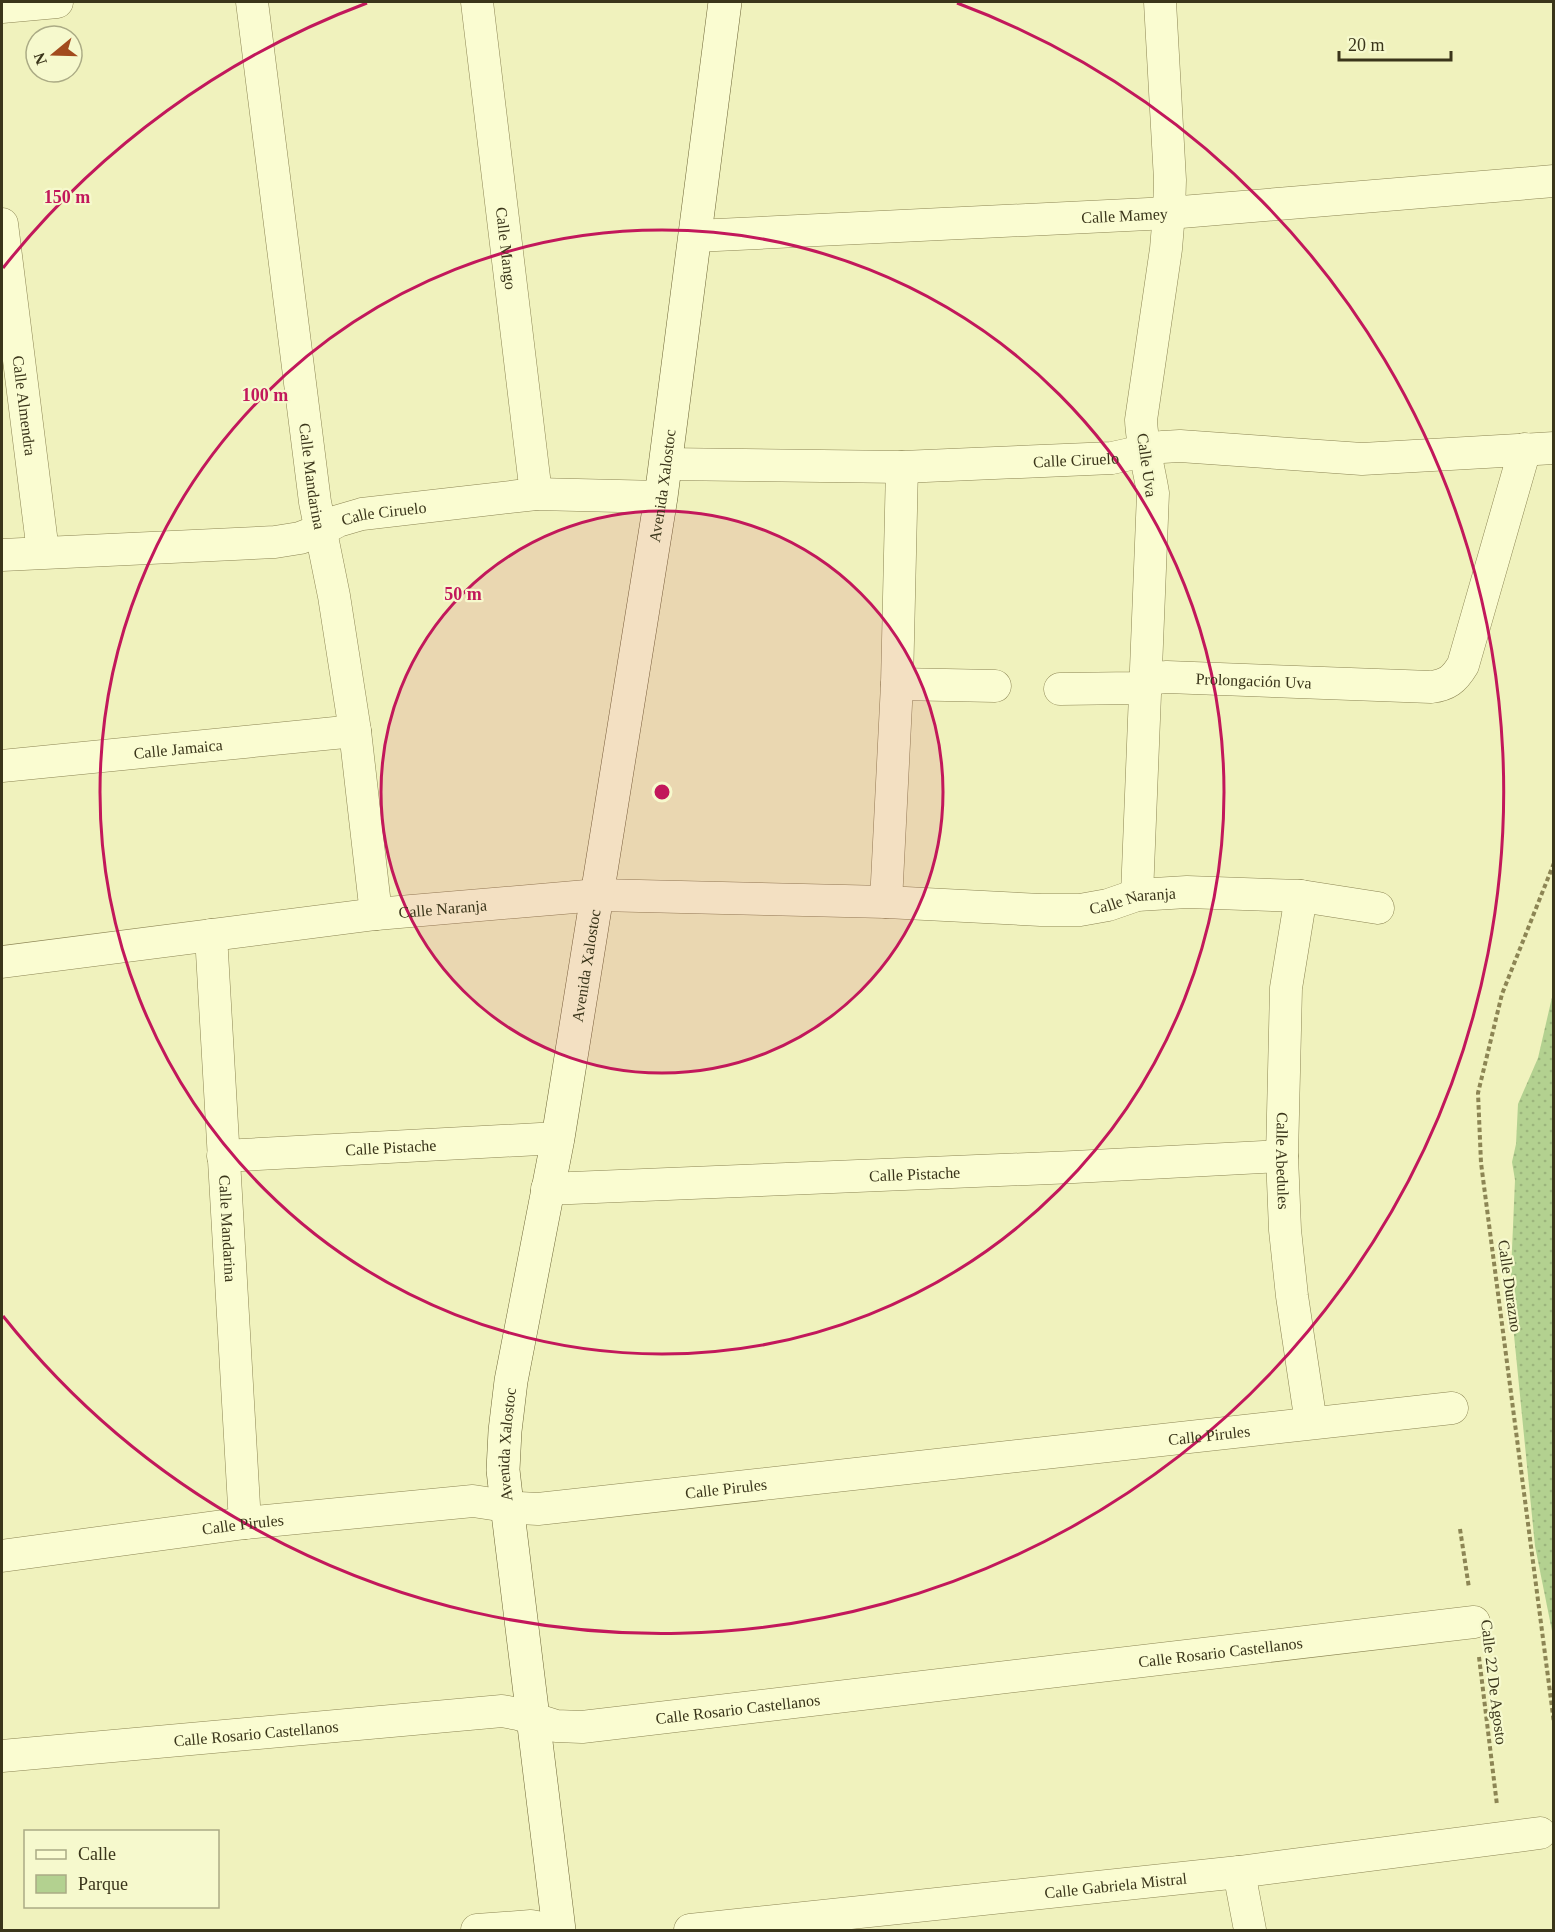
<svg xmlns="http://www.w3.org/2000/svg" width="1555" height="1932" font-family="Georgia,serif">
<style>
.green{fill:url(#green-dots)}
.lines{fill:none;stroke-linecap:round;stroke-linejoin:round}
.street-casing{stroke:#8c8554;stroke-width:33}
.secondary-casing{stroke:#6e6637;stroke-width:34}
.path{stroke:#8c8554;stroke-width:4;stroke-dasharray:4.5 3;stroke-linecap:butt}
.street{stroke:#fafcd1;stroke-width:32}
.secondary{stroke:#fafcd1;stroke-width:33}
.ring{fill:none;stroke:#c2185b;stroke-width:3}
.labels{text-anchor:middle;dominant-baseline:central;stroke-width:4.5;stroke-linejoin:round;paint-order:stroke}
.street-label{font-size:16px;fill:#3a351a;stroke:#f6f9cd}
.centre{fill:#c2185b;stroke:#f6f9cd;stroke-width:3}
.ring-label{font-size:18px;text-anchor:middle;font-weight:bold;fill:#c2185b;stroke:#f6f9cd;stroke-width:4.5;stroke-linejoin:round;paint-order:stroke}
</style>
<defs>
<pattern id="green-dots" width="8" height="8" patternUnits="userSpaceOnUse" patternTransform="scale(1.5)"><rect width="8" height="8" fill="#b3d190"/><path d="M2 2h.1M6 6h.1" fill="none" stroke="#9bb47c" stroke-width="1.8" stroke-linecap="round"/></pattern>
</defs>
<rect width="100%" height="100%" fill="#f0f2bd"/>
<path class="green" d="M1553,993V1636L1535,1546L1510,1295L1515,1180L1512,1162L1516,1144L1518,1104L1538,1058Z"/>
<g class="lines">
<g class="street-casing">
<g id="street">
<path id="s1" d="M252,2L315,502L334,596L355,731L376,914"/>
<path id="s2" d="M477,2L536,494"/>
<path d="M2,7L57,2"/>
<path id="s3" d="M2,224L43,552"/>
<path id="s4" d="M695,236L1169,213L1554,181"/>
<path id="s5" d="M666,464L902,467L1112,458L1162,447L1180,446L1362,459L1554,448"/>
<path id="s6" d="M2,555L275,542L300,538L321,530L338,521L362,514L536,494L661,497"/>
<path d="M897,684L995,686"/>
<path id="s7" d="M1060,689L1135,688L1156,678L1167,677L1431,687C1447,685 1454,680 1463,665L1525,449"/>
<path id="s8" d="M2,766L355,731"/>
<path d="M1137,895L1153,493C1149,468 1142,445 1141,420L1166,249L1169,213L1170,180L1160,2"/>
<path id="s9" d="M1301,896L1286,988L1282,1156L1285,1230L1292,1296L1311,1423"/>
<path d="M886,902L897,684L902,467"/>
<path id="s10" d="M211,935L245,1523"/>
<path id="s11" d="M2,962L376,914L598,895L886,902L1041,910H1080L1108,905L1137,895L1187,892L1301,896L1378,908"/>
<path id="s12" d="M223,1156L558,1138"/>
<path id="s13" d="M547,1189L1074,1167L1282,1156"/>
<path id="s14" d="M2,1556L245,1523L473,1501L519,1508L538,1509L1452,1408"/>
<path id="s15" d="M2,1756L502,1711L518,1714L556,1726L582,1727L1474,1622"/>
<path d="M1239,1872L1250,1930"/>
<path d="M477,1930L531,1926L553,1930"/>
<path id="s16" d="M690,1930L1239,1872L1540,1833"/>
</g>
</g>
<g class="secondary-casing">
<g id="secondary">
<path id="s17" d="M559,1930L507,1505L503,1470L505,1431L511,1381L558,1138L661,497L725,2"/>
</g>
</g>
<path class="path" d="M1554,863L1502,994L1478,1093L1481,1163L1554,1723
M1460,1529L1469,1588
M1479,1657L1497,1805"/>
<use href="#street" class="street"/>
<use href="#secondary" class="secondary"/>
</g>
<circle cx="662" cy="792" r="281" fill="#c2185b" fill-opacity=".12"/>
<g class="ring">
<circle cx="662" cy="792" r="281"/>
<circle cx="662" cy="792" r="562"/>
<path d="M3 268A842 842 0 0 1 367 3M957 3A842 842 0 1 1 3 1316"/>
</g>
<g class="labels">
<g class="street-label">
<text stroke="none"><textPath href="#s4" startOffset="430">Calle Mamey</textPath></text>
<text stroke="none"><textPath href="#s2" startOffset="248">Calle Mango</textPath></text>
<text stroke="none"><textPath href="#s3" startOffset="183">Calle Almendra</textPath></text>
<text stroke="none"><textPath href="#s5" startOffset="410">Calle Ciruelo</textPath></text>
<text transform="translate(1147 465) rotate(82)">Calle Uva</text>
<text stroke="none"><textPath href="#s1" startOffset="478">Calle Mandarina</textPath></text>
<text stroke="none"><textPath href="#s17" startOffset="1461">Avenida Xalostoc</textPath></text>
<text stroke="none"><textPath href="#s6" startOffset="387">Calle Ciruelo</textPath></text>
<text stroke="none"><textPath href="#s7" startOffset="196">Prolongación Uva</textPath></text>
<text stroke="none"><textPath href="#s8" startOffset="177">Calle Jamaica</textPath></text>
<text stroke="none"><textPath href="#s11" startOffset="1136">Calle Naranja</textPath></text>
<text stroke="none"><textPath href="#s11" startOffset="444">Calle Naranja</textPath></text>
<text stroke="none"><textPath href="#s17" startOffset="975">Avenida Xalostoc</textPath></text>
<text stroke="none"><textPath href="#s12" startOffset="168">Calle Pistache</textPath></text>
<text stroke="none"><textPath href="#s9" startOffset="266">Calle Abedules</textPath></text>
<text stroke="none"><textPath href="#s13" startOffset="368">Calle Pistache</textPath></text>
<text stroke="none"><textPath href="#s10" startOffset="294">Calle Mandarina</textPath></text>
<text transform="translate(1510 1286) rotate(82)">Calle Durazno</text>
<text stroke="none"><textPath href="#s14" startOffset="1215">Calle Pirules</textPath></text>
<text stroke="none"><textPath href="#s17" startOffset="489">Avenida Xalostoc</textPath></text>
<text stroke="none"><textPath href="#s14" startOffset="729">Calle Pirules</textPath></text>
<text stroke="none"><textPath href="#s14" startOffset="243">Calle Pirules</textPath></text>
<text stroke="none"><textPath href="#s15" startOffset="1227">Calle Rosario Castellanos</textPath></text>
<text transform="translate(1494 1682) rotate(83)">Calle 22 De Agosto</text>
<text stroke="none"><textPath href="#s15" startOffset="741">Calle Rosario Castellanos</textPath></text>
<text stroke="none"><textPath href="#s15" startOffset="255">Calle Rosario Castellanos</textPath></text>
<text stroke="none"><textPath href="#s16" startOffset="428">Calle Gabriela Mistral</textPath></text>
</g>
</g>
<circle cx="662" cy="792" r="9" class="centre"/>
<g class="ring-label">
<text x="67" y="203">150 m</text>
<text x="265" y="401">100 m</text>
<text x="463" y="600">50 m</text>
</g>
<rect width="1555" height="1932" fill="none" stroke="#3a351a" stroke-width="6"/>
<rect x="24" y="1830" width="195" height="78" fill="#f6f9cd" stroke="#abab85" stroke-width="1.5"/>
<rect x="36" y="1850" width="30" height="9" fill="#fafcd1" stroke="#abab85" stroke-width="1.5"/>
<text x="78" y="1860" font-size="18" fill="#3a351a">Calle</text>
<rect x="36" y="1875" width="30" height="18" fill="#b3d190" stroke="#abab85" stroke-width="1.5"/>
<text x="78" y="1890" font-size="18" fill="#3a351a">Parque</text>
<g transform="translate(54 54) rotate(251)"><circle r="28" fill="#f6f9cd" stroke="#abab85" stroke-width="1.5"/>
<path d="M0-4.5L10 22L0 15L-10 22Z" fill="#a24b1e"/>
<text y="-9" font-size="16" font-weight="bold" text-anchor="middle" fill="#3a351a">N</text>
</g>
<path d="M1339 51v9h112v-9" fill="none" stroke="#3a351a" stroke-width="3"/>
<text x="1348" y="51" font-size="18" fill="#3a351a" stroke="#f6f9cd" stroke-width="4.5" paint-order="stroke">20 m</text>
</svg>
